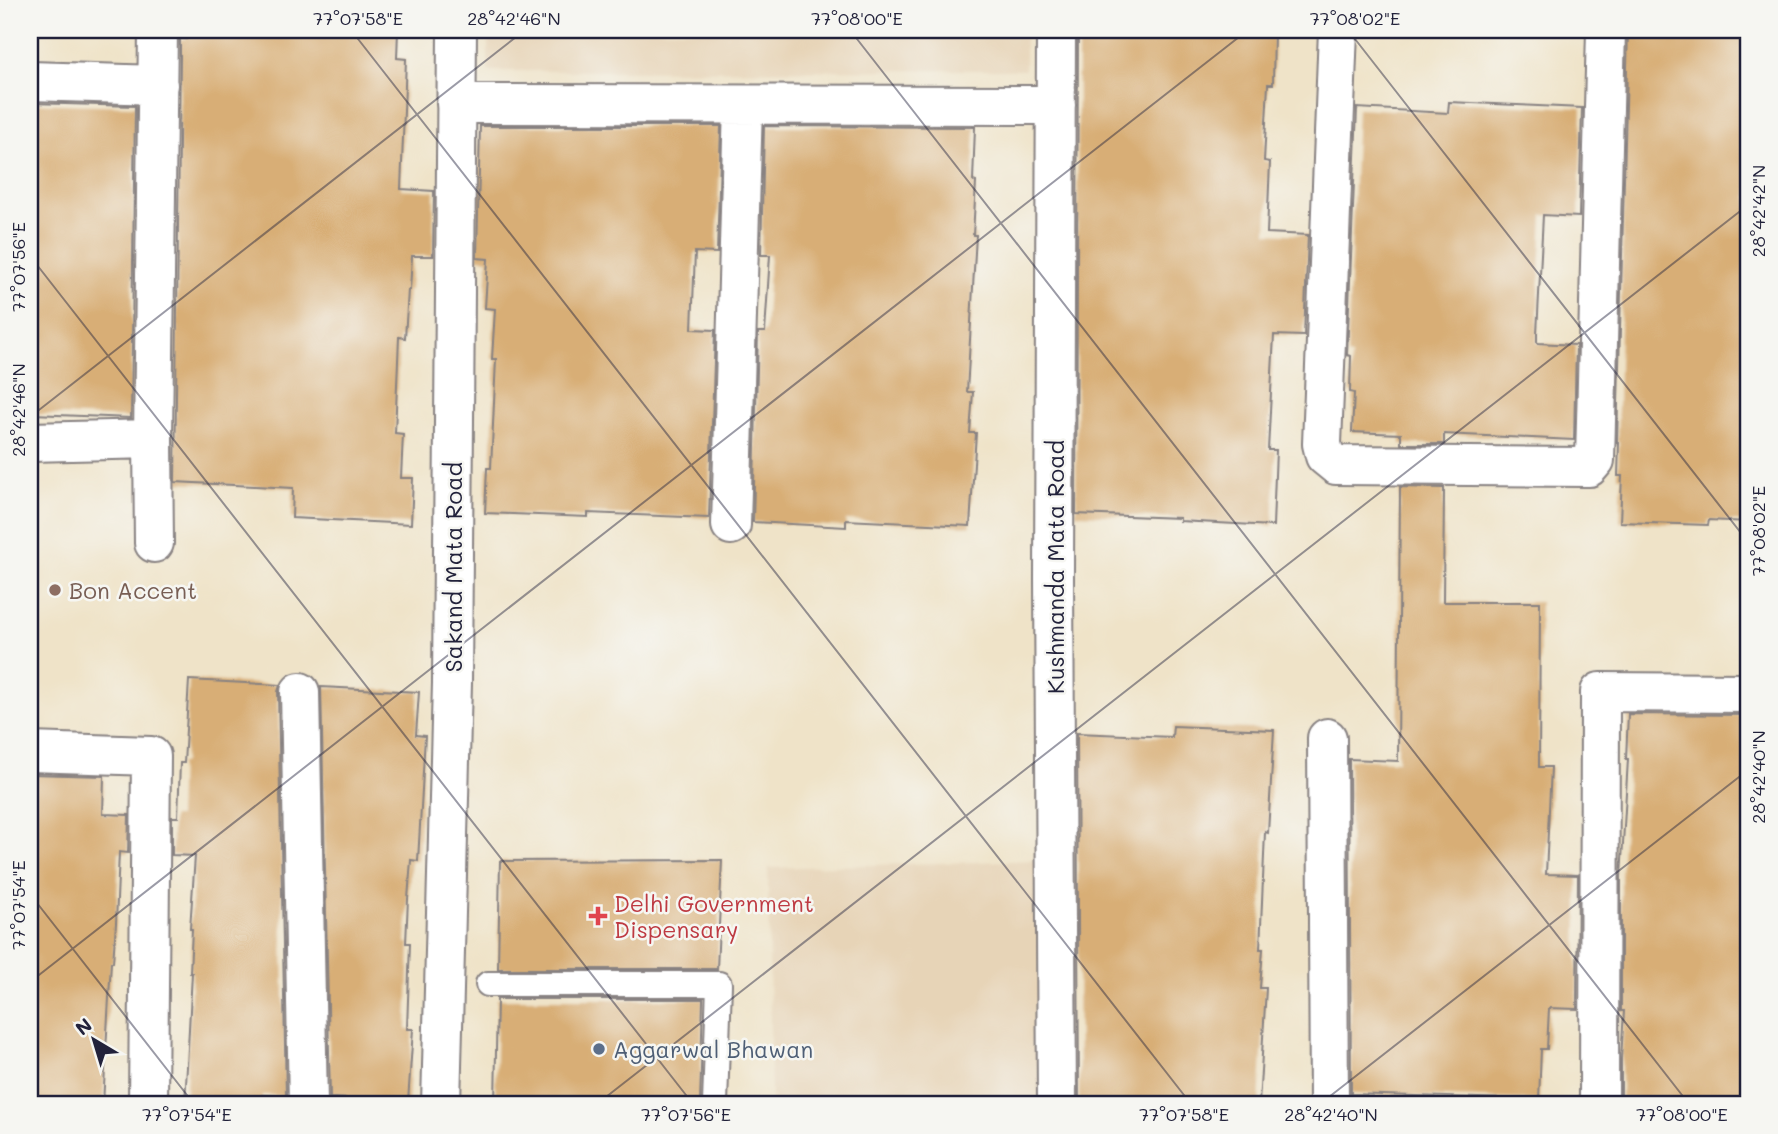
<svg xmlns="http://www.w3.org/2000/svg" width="1778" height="1134" font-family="Mali,sans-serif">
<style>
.built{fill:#e7d4b7}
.building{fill:#d8ae76}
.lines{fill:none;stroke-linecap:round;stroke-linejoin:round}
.service-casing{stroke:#888282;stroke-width:28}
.minor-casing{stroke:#888282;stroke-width:42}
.service{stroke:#fff;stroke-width:24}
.minor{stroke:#fff;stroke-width:38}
.ticks{fill:none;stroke:#22223b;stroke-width:2;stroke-opacity:0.45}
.education-dot{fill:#8d6e63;stroke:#f6f6f2;stroke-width:2.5}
.health-dot{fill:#e0444e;stroke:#f6f6f2;stroke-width:2.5}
.service-dot{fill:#5c6f8a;stroke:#f6f6f2;stroke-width:2.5}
.labels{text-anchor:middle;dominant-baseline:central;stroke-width:5;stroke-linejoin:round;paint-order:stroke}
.street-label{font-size:23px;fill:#22223b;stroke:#f6f6f2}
.education-label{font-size:23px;fill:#785e54;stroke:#f6f6f2;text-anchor:start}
.health-label{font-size:23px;fill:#be3a42;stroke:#f6f6f2;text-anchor:start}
.service-label{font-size:23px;fill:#4e5e75;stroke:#f6f6f2;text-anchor:start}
.neatline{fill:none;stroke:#22223b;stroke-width:2.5}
.ticks-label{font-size:18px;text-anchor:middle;fill:#22223b}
</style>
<rect width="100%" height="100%" fill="#f6f6f2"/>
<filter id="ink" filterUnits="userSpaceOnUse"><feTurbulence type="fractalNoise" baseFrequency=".0143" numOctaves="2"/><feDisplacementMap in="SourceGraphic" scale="14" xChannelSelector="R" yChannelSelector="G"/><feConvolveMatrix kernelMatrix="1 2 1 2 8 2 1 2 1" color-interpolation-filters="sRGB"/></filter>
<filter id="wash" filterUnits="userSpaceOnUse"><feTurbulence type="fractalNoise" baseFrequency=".00686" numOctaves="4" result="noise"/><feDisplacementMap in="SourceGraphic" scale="28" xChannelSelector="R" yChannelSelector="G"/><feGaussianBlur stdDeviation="1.57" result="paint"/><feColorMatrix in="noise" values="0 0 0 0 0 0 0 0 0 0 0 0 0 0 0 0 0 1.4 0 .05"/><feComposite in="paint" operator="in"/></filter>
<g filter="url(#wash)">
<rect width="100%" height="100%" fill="#efe3c8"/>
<path class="built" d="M488,30H1025V70L488,71Z
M1042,860V1104H771L768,868Z"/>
<g id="blocks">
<path class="building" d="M187,30H398L397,58L406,59L401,189L434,191L433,256H412L410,290H408L405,338L399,337L395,433L403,434L401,478H413L411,524L292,518L293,488L175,482L180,54V39H186Z
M1078,30H1274L1273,84H1268L1264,161L1270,162L1267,233L1308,235L1304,336L1274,335L1268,450H1276L1273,526L1180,521V518L1076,514Z
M1628,30H1748V522L1709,520L1708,525L1620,522L1622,476H1618L1619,442H1617Z
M1449,102L1582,108L1579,217L1543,215L1537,334V343L1576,345L1574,440L1444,434V444H1401V434L1352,432L1354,393L1350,392L1351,356L1347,355L1357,108L1448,113Z
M30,103L135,106L131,418L33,414L36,306L32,305L34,266H30Z
M480,126H721L717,253L695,252L692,329L715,330L709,518L588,513V517L485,513L487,468H491L496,359H492L495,309L485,308L488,259L477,258Z
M764,126L975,127L973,181L976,182L973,235H976L967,392H973L970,433H976L970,526L846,520V527L753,522L758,332H765L770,255H761Z
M1400,487L1444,488L1443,602H1540L1539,767H1551L1546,874L1578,875L1577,1009L1549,1008L1547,1049H1541L1539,1100L1351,1094L1349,759L1398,761Z
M189,680L280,685L278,692L286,1096L262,1095V1104H185L192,973H190L192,929H190L195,856L172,855V817H178L180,763H184Z
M321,687L419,692L416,735L425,736L418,861L411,860L408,899L406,943H410L407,1029H413L408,1102L330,1098Z
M1628,714L1748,715V1104H1621V1059L1624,1011H1621V877L1628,759H1626Z
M1173,726L1274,730L1268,833L1265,832L1260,949H1263L1260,988H1266L1259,1104H1079L1077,733L1172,737Z
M30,774L104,776L103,814L129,815L128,853L119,852L116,923L113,962H111L103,1104H30Z
M722,860L717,969H498L500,861Z
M497,999H703L700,1104H495Z"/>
</g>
</g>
<g filter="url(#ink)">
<use href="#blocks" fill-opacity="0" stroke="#888282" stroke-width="2"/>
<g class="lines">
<g class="service-casing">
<path id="service" d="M488,984H719L715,1104"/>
</g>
<g class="minor-casing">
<path id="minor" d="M1056,30L1054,578L1057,1104
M1338,30L1322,444L1325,456L1336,465L1589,467L1595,460L1606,30
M30,81L158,85
M456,104L1056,105
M153,439L154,543
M30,442L153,439L158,30
M731,525L743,105
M300,692L308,1104
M1327,738L1329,1104
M30,752L151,756L148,1104
M441,1104L452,683L457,30
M1599,1104L1600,692L1748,693"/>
</g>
<use href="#service" class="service"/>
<use href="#minor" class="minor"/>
</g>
</g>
<path class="ticks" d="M351,30L1191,1104M850,30L1689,1104M1348,30L1748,542M30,256L693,1104M30,417L525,30M30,894L194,1104M30,982L1248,30M597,1104L1748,205M1320,1104L1748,770"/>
<circle class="education-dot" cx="55" cy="590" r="7"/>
<path class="health-dot" d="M594.5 905.5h7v7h7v7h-7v7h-7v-7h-7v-7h7z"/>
<circle class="service-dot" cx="599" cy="1049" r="7"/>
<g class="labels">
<g class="street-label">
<text transform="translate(453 567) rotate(-90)">Sakand Mata Road</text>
<text transform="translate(1055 567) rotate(-90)">Kushmanda Mata Road</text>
</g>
<g class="education-label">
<text x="69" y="590">Bon Accent</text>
</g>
<g class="health-label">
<text x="614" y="903">Delhi Government<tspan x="614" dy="26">Dispensary</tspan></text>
</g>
<g class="service-label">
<text x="613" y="1049">Aggarwal Bhawan</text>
</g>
</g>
<rect width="1778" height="1134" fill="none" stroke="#f6f6f2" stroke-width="77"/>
<g transform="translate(94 1040) rotate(322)" stroke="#f6f6f2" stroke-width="5" paint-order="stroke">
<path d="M0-5L12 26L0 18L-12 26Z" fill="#22223b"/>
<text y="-10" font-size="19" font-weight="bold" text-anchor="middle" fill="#22223b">N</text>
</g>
<rect x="38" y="38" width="1702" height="1058" class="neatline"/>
<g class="ticks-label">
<text x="358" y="25">77°07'58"E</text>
<text x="514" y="25">28°42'46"N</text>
<text x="857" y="25">77°08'00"E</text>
<text x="1355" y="25">77°08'02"E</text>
<text transform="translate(1759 211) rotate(-90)" y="6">28°42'42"N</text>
<text transform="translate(19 267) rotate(-90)" y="6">77°07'56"E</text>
<text transform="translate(19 410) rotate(-90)" y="6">28°42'46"N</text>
<text transform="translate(1759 531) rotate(-90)" y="6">77°08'02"E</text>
<text transform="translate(1759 777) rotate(-90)" y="6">28°42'40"N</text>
<text transform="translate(19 905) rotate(-90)" y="6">77°07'54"E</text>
<text x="187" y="1121">77°07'54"E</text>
<text x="686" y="1121">77°07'56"E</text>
<text x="1184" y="1121">77°07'58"E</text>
<text x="1331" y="1121">28°42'40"N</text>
<text x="1682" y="1121">77°08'00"E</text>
</g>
</svg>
